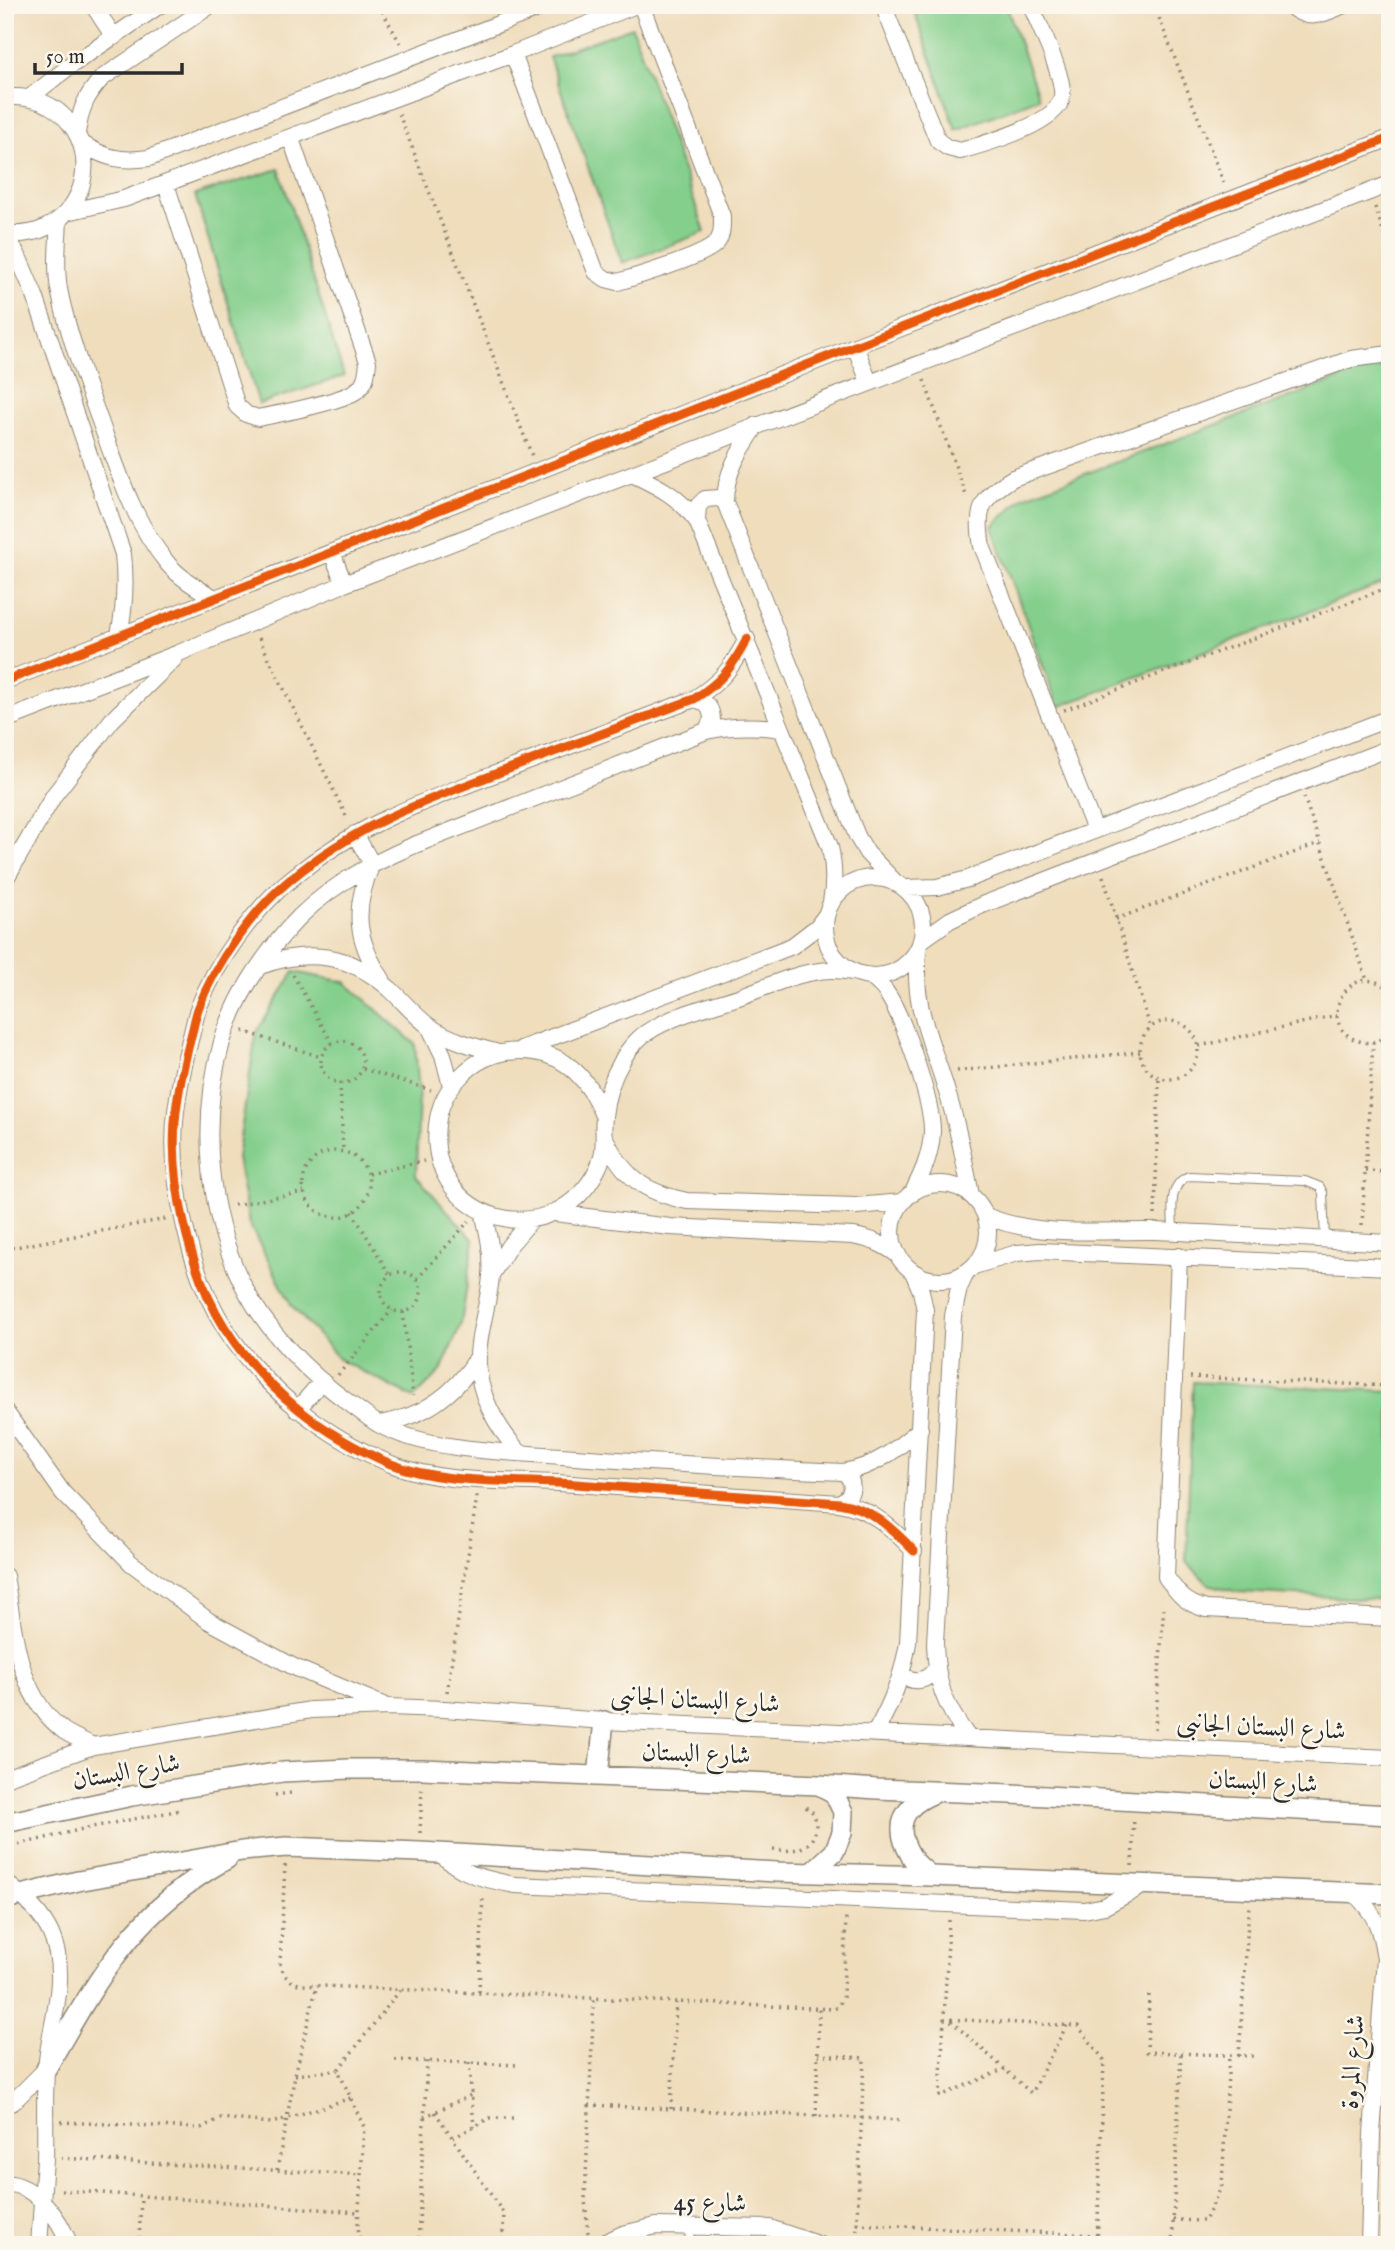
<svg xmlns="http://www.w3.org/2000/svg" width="1395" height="2250" font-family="'IM FELL English',Amiri,serif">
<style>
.green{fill:#84cf8c;stroke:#587d5c;stroke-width:2}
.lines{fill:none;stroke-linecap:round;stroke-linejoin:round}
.service-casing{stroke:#8d8474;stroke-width:10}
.minor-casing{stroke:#8d8474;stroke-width:18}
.tertiary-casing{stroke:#8d8474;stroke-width:22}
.path{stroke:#8d8474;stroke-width:3.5;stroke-dasharray:2 5;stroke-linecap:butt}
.service{stroke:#fff;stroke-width:8}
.minor{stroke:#fff;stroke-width:16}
.tertiary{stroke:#fff;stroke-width:19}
.cycleway-casing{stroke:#fbf7ec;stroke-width:13}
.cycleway{stroke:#e8590c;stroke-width:9}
.labels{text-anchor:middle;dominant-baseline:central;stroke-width:5;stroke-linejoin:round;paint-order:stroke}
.street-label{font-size:26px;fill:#2b2b2b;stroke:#fbf7ec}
</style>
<rect width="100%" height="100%" fill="#fbf7ec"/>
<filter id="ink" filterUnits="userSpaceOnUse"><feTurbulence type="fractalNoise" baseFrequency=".0143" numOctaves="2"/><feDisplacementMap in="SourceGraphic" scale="14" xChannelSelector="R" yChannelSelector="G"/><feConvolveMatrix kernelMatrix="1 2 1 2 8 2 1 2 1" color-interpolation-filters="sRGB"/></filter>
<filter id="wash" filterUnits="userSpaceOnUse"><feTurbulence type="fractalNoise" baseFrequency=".00686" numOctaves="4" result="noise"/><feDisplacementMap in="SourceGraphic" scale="28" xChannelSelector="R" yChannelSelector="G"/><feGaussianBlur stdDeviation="1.57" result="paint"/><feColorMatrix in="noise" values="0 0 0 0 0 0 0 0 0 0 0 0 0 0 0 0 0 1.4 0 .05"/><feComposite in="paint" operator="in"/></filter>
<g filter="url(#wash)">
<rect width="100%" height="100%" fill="#efddbc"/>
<path class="green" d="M912,5H1006L1039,98L956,130Z
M632,27L705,232L622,263L549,57Z
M279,169L344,376L259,404L195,195Z
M1370,367L1390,368V581L1058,707L992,527L1023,497Z
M294,972L345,982L415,1044L419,1092L416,1176L474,1240L461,1324L441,1371L414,1398L340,1360L292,1306L249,1224L237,1158L256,1033Z
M1193,1382L1390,1391V1600L1238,1592L1208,1584L1186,1561Z"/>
</g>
<g filter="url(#ink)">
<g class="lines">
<g class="service-casing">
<path id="service" d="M1173,1232C1173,1213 1167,1184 1189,1176L1305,1181L1320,1187L1323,1193L1325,1240
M689,2245L690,2227"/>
</g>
<g class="minor-casing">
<path id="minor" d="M93,5L114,37
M883,5L938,141L948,148L960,151C984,144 1058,124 1062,97C1065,77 1039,26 1031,5
M1289,5C1309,23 1323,14 1344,5
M513,54L596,272L606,279L618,282C638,276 698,258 713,246C723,239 722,227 722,216L641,5
M5,98C18,95 30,98 42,102C54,107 64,115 71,125C96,158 85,208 47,227C34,234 20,235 5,234
M29,98L70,66L160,5
M77,133C81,108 85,97 102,78L211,5
M81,143C105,158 120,162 149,158L548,5
M166,184L237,406L246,414L258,418C278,414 340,402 356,391C366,384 367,373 368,362L291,139
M67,212L124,199L513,54L636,5
M59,220C58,242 55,266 59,289C67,331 85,380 100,421C118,471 134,523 168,564C181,579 198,589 215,598
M5,234L17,254L35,296L123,554C126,582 125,607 119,635
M855,346L869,382
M757,425C741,449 725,472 725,502L857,836L867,853L894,881
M632,474C660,487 678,496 697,521L830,847C834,866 835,882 831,902
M697,521L698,506L705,499L719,498L725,502
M332,552L344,584
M747,639C731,669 722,681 694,699C631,723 568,746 506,770C427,800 357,824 291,879C254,909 215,963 198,1009C195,1018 193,1030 190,1040C184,1063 179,1087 176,1111C168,1178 189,1271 225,1328C264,1389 324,1436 391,1464C442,1484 503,1480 558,1483C652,1489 746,1496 839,1503C871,1508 892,1528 914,1551
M5,681L855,346L1390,138
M694,699C706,701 712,708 712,720L706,731
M5,720L179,653L344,584L1390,184
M782,729C755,725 732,725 706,731L412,846C366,866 321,891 288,929C260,961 234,1001 222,1042C200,1119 207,1211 242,1283C265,1330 308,1373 349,1403C359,1410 368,1418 378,1424C426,1451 507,1452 561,1456C655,1463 749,1468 843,1472C875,1467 896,1450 920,1429
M1095,830L982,546C975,509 982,497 1013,478L1351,359L1390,354
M355,834L372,864C353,908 355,939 382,979
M825 927a49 49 0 1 1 98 0a49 49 0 1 1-98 0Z
M5,880L54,795L112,720L175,658
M906,888L937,887L968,879L1390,718
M922,940L950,920L982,905L1390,748
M918,952C912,1006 931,1039 946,1089C957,1123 964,1159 971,1195
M260,966C309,948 350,954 390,989C403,1001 415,1016 429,1026C449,1040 476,1047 499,1053
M871,977C877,982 882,986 886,992C903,1016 933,1104 932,1132C931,1155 922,1174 912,1194
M429,1026L443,1055L451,1086
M521,1049L792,946L817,927L826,915
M604,1118C592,1086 571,1057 535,1052C506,1048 479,1056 459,1078C446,1091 439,1107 437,1125C426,1222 554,1258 598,1168C607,1150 602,1134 604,1116C606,1096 612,1078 622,1061C626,1052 637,1039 646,1033C674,1014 713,1006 744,995C769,986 794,974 820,971C831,969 841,970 852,972
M605,1138C624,1178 644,1192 687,1201L856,1206L903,1202
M892 1232a48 48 0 1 1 96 0a48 48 0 1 1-96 0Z
M483,1212C488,1232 493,1254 491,1276C489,1303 479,1329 478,1356C476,1392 497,1428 520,1453
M555,1213L670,1227L853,1236C871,1239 883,1244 898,1255
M986,1216C1039,1238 1099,1230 1155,1231C1233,1234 1311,1239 1390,1243
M1179,1256L1166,1577C1179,1595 1185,1603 1206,1609L1390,1618
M974,1266L1017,1253L1040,1251L1390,1267
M966,1273L959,1288L953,1316L935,1643C936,1682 944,1705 968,1737
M491,1275L509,1246L531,1220
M297,1410L322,1381
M5,1411L63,1493L131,1563L209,1621L294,1667L383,1705
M380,1424C423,1417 455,1395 478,1357
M839,1503C854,1496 856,1481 843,1472
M5,1576C15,1631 16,1695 64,1731C73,1737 84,1741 93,1746
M902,1675C915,1684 928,1681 936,1668
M875,1733C892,1702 902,1678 908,1643L925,1310L921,1291L913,1272
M5,1778L93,1746L311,1710L388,1707L444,1709L604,1721L1390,1758
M440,1853C461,1875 485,1879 515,1885L1084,1910L1105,1906L1146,1884
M5,1882C22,1895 42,1914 51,1934C71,1980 48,2027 46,2072C44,2101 46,2130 45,2159C43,2187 41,2216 39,2245
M1354,1893C1376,1915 1380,1926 1385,1958L1372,2134L1369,2245
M5,2105L13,2102L46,2069
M5,2183C37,2185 59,2218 70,2245
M599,2245L623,2234L656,2226L770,2228L820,2245"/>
</g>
<g class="tertiary-casing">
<path id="tertiary" d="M598,1776L604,1721
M5,1823L132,1796L282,1772L350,1769H422L819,1785L877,1789L1011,1794L1390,1815
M811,1873L834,1852L842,1833L843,1812L834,1793L819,1785
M931,1876C924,1870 915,1864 911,1856C892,1825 904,1805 935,1793
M5,1899L78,1881L242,1851L286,1847L420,1852L777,1872L931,1876L1390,1894
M46,2069C97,1980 133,1911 227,1859"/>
</g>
<path class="path" d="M379,5L400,43
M1154,5L1225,186
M399,114L532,456
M1375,207L1390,251
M924,380L967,498
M259,638L348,820
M1064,710L1390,587
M1304,797L1367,980
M1103,876L1150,1027
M1116,919L1320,843
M293,975L332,1043
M1390,990C1349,955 1312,1026 1359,1041C1370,1045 1380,1041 1390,1034
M1140 1050a29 29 0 1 1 58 0a29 29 0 1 1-58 0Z
M243,1031L321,1057
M321 1062a21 21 0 1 1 42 0a21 21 0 1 1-42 0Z
M1199,1046L1337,1015
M363,1069L431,1090
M957,1071L1140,1052
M340,1083L343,1151
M303 1184a33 33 0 1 1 66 0a33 33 0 1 1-66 0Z
M1365,1171L1390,1172
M368,1174L424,1161
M234,1205L304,1192
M352,1212L390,1275
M1155,1215L1159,1077
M1362,1225L1373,1042
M5,1249L166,1219
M381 1292a20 20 0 1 1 40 0a20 20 0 1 1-40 0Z
M417,1279L469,1221
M403,1312L413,1396
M338,1375L392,1310
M1190,1377L1390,1386
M447,1692L477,1496
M1155,1729L1164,1604
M275,1795L291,1793
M420,1833L422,1789
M5,1848L87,1828L181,1810
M773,1850C783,1851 794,1851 803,1847C815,1842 820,1824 812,1812C809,1809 805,1807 802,1805
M285,1865L280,1963C283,1976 288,1981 301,1985L833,2009L838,2007L843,1997L846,1916
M1132,1866L1134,1817
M949,1920L940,2096L1005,2069
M479,1992L483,1895
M1149,1995L1147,2052L1254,2056
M944,2019L1078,2026L1104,2060L1097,2245
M951,2021L1031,2093L1067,2025
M818,2055L864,2058L856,2245
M1239,2056L1249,1907
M395,2060L518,2065
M469,2063L474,2127
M295,2075L338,2070
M589,2105L902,2120
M671,2109L676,2003
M435,2112L504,2214L502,2245
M816,2116L819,2009
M424,2117L471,2095
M61,2122L201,2128L221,2118L272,2123L351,2098
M453,2138L490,2118H515
M61,2158L361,2175
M277,2170L295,2075L317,1985
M61,2190L359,2212
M1173,2220L1205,2221L1222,2185L1229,2055
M857,2224L1097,2235
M588,2233L585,2199L594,1998
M139,2245L141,2196
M360,2245L358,2225L364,2127L338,2070L401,1989
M418,2245L427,2061
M1042,2245L1043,2233
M1172,2245L1181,2053"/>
<use href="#service" class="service"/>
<use href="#minor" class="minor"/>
<use href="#tertiary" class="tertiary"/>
<g class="cycleway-casing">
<path id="cycleway" d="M747,639C731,669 722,681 694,699C631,723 568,746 506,770C427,800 357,824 291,879C254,909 215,963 198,1009C195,1018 193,1030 190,1040C184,1063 179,1087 176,1111C168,1178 189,1271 225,1328C264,1389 324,1436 391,1464C442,1484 503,1480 558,1483C652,1489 746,1496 839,1503C871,1508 892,1528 914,1551
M5,681L855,346L1390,138"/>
</g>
<use href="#cycleway" class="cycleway"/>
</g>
</g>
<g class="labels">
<g class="street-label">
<text transform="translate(695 1700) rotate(3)">شارع البستان الجانبى</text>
<text transform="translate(1261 1727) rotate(3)">شارع البستان الجانبى</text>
<text transform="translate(696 1754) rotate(2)">شارع البستان</text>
<text transform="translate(126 1772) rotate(-10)">شارع البستان</text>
<text transform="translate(1263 1782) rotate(3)">شارع البستان</text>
<text transform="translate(1353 2062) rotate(-86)">شارع المروة</text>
<text transform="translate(710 2203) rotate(1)">شارع 45</text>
</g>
</g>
<rect width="1395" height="2250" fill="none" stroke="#fbf7ec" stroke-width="28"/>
<path d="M35 63v10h147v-10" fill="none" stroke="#2b2b2b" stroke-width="3.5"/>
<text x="46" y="63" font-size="21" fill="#2b2b2b" stroke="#fbf7ec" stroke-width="5" paint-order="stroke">50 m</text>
</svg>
